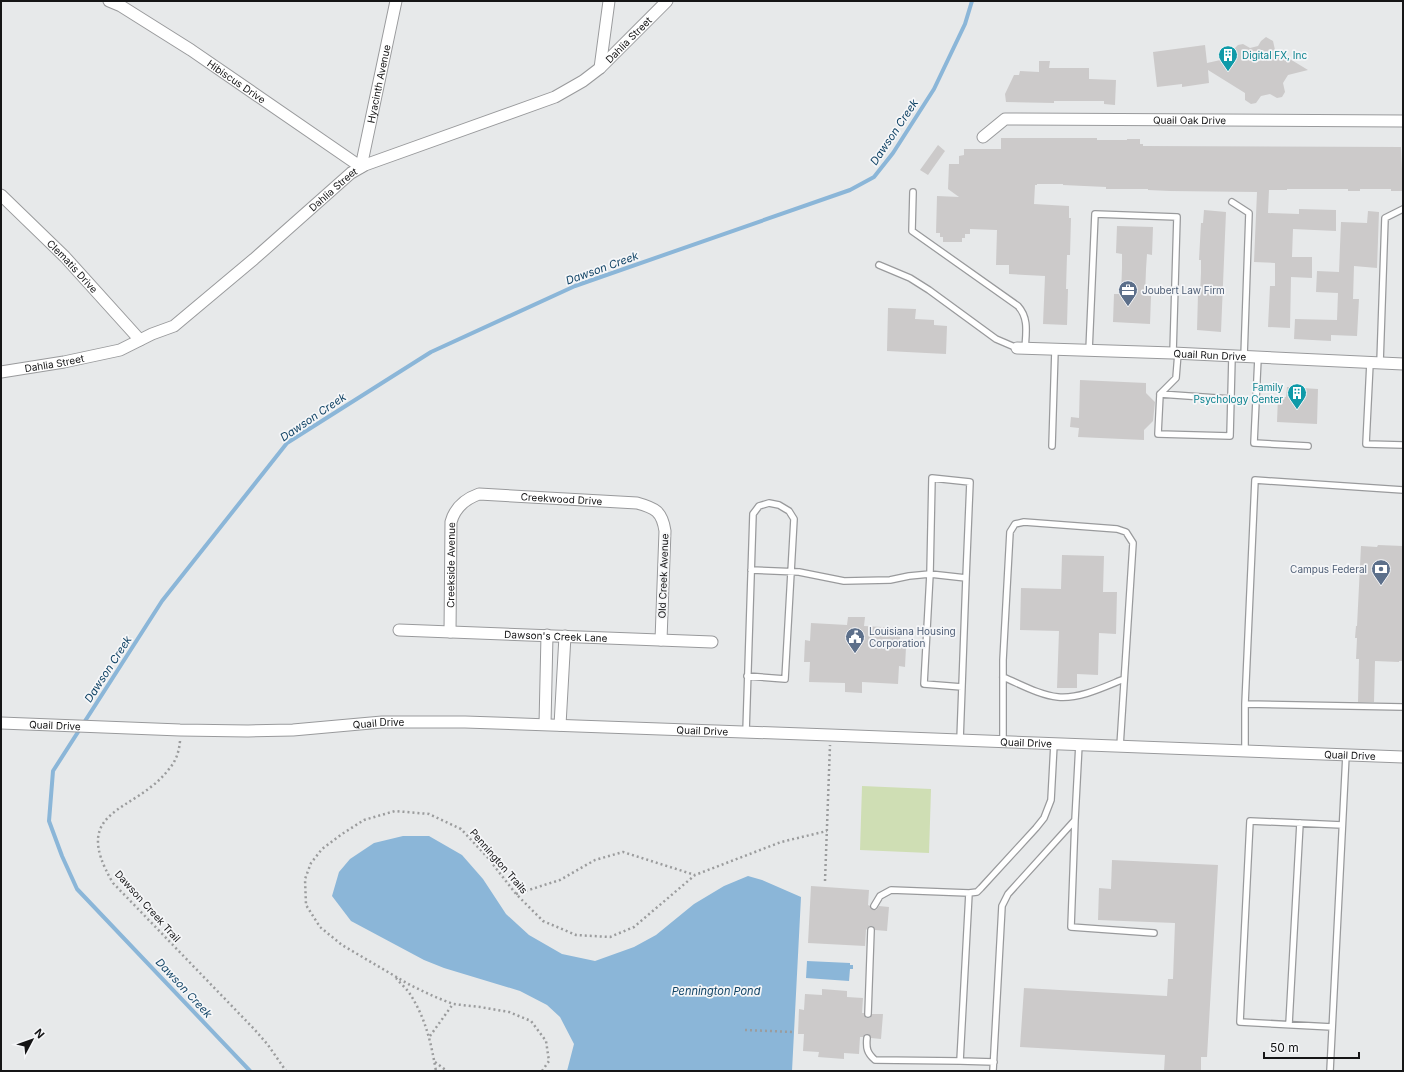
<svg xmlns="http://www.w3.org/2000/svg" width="1404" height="1072" font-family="Inter,sans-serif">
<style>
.green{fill:#cfdeb4}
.water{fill:#8bb6d8}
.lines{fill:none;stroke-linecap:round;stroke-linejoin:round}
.stream{stroke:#8bb6d8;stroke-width:4}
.building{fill:#cccaca}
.lane-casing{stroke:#999a9c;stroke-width:8}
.street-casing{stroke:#999a9c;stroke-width:13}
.path{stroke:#9b9c9d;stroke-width:2.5;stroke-dasharray:2 3;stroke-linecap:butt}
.lane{stroke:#fff;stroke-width:5.5}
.street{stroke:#fff;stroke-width:11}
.labels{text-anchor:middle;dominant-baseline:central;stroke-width:3.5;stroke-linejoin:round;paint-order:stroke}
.street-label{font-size:10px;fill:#151516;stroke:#f5f6f8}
.culture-label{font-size:10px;fill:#0d838f;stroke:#f5f6f8;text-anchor:start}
.service-label{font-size:10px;fill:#4e5e75;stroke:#f5f6f8;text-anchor:start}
.water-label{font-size:11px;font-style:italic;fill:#104365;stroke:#f5f6f8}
</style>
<rect width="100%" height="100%" fill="#e7e9ea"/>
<path class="green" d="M862,786L931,789L929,853L860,850Z"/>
<path class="water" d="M403,836H429L462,855L483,879L506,914L529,935L562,954L595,961L634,947L656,935L694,904L724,886L748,876L762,880L801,897L792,1071H567L574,1044L560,1017L547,1005L520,991L444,968L424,960L351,921L332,896L339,872L350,859L374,843Z
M807,961L850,963V965H853V969H850L849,981L806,978Z"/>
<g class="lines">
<path class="stream" d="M250,1071L77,889L62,856L49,821L53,771L162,601L287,443L431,352L575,286L850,190L874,177L893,153L934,89L965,24L972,1"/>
</g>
<path class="building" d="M1266,37L1273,41L1275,50L1308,70L1288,75L1283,83L1285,92L1282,97L1277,98L1270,94L1261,96L1256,103L1251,104L1245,100V93L1208,70L1209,83L1182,87V84L1157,87L1153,52L1205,45L1207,63L1234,57V49L1238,45L1243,44L1250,48L1258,46L1261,41Z
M1039,61H1050L1049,68H1089V79L1116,80L1115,105L1104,104V101H1054V103L1006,102L1005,94L1014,75H1019L1020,71L1039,72Z
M1001,138H1097V140H1127V139H1140V144H1143V146L1401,147L1403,191H1391V189H1360V191H1348V189H1287V190H1269L1268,213L1299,214V209L1336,210V231L1293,229L1292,257H1312V278L1291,277L1290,328L1268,327L1270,286H1275V263L1254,262L1257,192L1170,191L1148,190V189H1106V187L1063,185V184H1037V185H1035L1034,204L1069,206V218H1071L1070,255H1067L1066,289H1068L1067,325L1043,324L1045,276L1009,274V265H996L997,230L970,229V234H965V238H962V242H943V237H940V233H936L937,196L959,197L948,189L949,164H959V156L964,155V149H1001Z
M938,145L945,151L928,175L920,170Z
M1204,210L1226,212L1221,332L1197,330L1198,294H1200L1201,273V260H1199L1201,223H1203Z
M1368,211L1379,212L1377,268L1354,266L1353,299H1359L1357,336L1331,335V341L1294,339L1295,319L1337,320L1338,293L1316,292L1317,271L1339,272L1341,222L1367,223Z
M1117,226L1153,227L1152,255L1147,254L1146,269L1145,296H1151L1150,324L1113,322L1114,294H1121L1122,268V254L1116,253Z
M888,308L916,309L915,319L934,320V325L947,326L946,354L887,351Z
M1080,380L1146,383V393L1155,402L1153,421L1144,430V440L1078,437L1079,428L1070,427L1071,417L1079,418Z
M1287,387L1318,389L1317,424L1277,422L1278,397H1286Z
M1378,545L1403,546V661H1399V662L1375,661L1374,702H1358L1359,659H1356L1357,638H1355L1356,626H1357L1361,546L1377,547Z
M1062,555L1104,556L1103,592H1117L1116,634L1099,633L1098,675L1077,674V688H1057L1059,631L1020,630L1021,588L1061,589Z
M848,617H865L864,626L900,628V646L906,647L905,667L899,666L898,684L862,682V693L845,692V683L809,682L810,662H804L805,640L810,641L811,623L847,625Z
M1112,860L1218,865L1207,1057H1201V1071H1164L1165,1055L1020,1047L1024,988L1167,996L1168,979H1173L1175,923L1098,920L1099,888L1111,889Z
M811,886L869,890L868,905L870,906L872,909L876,910L879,906L889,907L887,931L875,930L873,926H869L866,930L865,946L808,943Z
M822,989L847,991V997L863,998L862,1013H864L866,1018H870L872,1014H883L881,1039L871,1038L869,1034H865L863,1037H860L859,1054L844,1053V1059L818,1057L819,1052L803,1051L804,1034H798L799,1009L804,1010L805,994L822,995Z"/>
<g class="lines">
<g class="lane-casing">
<path id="lane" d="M913,192L912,231L1018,306C1029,318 1026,333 1025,349
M1232,202L1249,213L1244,357
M879,265L910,278L929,290L996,339L1017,348
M1089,351L1095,214L1177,217L1173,353
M1258,358L1254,443L1308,446
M1370,363L1366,444L1403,445
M1380,363L1385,218L1403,209
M1160,394L1176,378L1178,353
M1231,399L1160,394L1158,434L1230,436L1232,357
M1052,446L1055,350
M751,570L799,572L844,581L890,580L909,576L930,574L966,578L960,740
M1003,677C1020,684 1039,695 1058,697C1080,699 1104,687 1124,679
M962,687L924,684L930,574L932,478L970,482L966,578
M1245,704L1403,707
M746,732L753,514L759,506L769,503L779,505L789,511L794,519L785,679L747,676
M1003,742V660L1010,532L1015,524L1024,522L1117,529L1126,532L1133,543L1120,746
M1245,751V704L1255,480L1403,490
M1075,820L1071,927L1154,933
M874,906L880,896L891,890L969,893L977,892L981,888L1036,828L1044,818L1051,800L1054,744
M868,1014L871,930
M1289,1024L1300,823
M1332,1027L1240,1022L1250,821L1342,825
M867,1038C866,1048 867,1053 875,1060L960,1061L994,1062
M960,1061L969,893
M993,1071L1002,906L1008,894L1075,820L1079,744
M1330,1071L1346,755"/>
</g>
<g class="street-casing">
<g id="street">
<path id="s1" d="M109,1L121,6L191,50L361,167L396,1"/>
<path d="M600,68L609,1"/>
<path id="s2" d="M983,137L1005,119L1403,121"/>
<path id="s3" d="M1,195L65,257L140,340"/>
<path id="s4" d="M1017,348L1173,353L1403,364"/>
<path id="s5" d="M1,372L64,362L120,350L152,334L174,326L254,259L351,173L365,165L555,97L583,81L600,68L667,1"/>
<path id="s6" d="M399,630L712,642"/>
<path id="s7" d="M450,632L451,522C455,507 465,499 479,494L637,503C655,508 662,511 665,531L661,640"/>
<path id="s8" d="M1,723L180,730L248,731L293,730L382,722H465L830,735L1403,757"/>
<path d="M545,724L547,635"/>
<path d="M560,725L565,636"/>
</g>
</g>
<path class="path" d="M180,741C179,752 176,761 169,769C135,814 68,807 113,883L255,1030L268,1045L286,1071
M825,881L830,745
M516,894L560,880L595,860L623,852L695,875
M396,978C400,983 407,989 410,994C426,1019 431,1043 436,1071
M745,1030L794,1032
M430,1036L453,1004
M435,1062L447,1071
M542,1071L549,1061L546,1041L531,1021L509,1012L480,1007L453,1004L433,996L410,985L342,945L320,927L306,905L305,879L311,863L322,849L342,834L364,820L395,811L429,814L461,829L488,858L516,894L543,921L576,935L610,937L634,927L695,875L781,842L827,831"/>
<use href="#lane" class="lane"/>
<use href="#street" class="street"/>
</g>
<defs>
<g id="building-pin" transform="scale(1)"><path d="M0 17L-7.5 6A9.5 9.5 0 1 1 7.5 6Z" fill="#0f9aa8" stroke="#f5f6f8"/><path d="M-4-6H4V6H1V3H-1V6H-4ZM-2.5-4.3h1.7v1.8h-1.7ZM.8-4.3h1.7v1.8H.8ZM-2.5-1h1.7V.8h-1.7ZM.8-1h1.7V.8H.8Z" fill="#fff"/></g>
<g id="office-pin" transform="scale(1)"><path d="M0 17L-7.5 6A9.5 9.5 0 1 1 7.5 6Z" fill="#5c6f8a" stroke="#f5f6f8"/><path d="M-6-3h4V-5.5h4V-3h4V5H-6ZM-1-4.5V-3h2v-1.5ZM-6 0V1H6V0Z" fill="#fff"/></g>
<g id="bank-pin" transform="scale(1)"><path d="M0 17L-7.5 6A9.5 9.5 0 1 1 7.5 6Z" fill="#5c6f8a" stroke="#f5f6f8"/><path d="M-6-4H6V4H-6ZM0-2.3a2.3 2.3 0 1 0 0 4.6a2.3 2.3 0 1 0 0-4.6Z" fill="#fff"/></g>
<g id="civic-pin" transform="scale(1)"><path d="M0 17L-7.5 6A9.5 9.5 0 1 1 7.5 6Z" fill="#5c6f8a" stroke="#f5f6f8"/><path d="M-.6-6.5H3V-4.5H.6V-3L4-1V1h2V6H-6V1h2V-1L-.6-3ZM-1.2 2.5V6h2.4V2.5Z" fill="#fff"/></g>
</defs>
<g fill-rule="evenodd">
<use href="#building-pin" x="1228" y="55"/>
<use href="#office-pin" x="1128" y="290"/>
<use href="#building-pin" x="1297" y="393"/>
<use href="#bank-pin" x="1381" y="569"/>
<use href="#civic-pin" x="855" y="637"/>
</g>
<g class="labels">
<g class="street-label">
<text stroke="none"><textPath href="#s5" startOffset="726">Dahlia Street</textPath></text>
<text stroke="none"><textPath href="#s1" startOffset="151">Hibiscus Drive</textPath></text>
<text stroke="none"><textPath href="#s1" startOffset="387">Hyacinth Avenue</textPath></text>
<text stroke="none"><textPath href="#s2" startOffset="213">Quail Oak Drive</textPath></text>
<text stroke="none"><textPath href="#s5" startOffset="390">Dahlia Street</textPath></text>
<text stroke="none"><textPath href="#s3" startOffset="101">Clematis Drive</textPath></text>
<text stroke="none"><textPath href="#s4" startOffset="193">Quail Run Drive</textPath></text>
<text stroke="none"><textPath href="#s5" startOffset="54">Dahlia Street</textPath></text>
<text stroke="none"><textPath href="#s7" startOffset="234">Creekwood Drive</textPath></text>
<text stroke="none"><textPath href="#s7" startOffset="67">Creekside Avenue</textPath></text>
<text transform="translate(663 576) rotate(-88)">Old Creek Avenue</text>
<text stroke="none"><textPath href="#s6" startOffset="157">Dawson's Creek Lane</textPath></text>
<text stroke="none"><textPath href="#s8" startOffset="378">Quail Drive</textPath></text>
<text stroke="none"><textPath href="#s8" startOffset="54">Quail Drive</textPath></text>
<text stroke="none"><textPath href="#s8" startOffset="702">Quail Drive</textPath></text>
<text stroke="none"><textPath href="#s8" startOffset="1026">Quail Drive</textPath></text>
<text stroke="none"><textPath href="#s8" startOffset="1350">Quail Drive</textPath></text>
<text transform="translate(499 861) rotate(49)">Pennington Trails</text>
<text transform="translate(148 906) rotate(48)">Dawson Creek Trail</text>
</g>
<g class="culture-label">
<text x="1242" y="55">Digital FX, Inc</text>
<text x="1283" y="387" text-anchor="end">Family<tspan x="1283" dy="12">Psychology Center</tspan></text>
</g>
<g class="service-label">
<text x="1142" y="290">Joubert Law Firm</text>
<text x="1367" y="569" text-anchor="end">Campus Federal</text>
<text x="869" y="631">Louisiana Housing<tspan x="869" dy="12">Corporation</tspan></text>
</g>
<g class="water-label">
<text transform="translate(894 132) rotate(-56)">Dawson Creek</text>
<text transform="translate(602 268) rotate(-20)">Dawson Creek</text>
<text transform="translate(313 417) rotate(-34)">Dawson Creek</text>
<text transform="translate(108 669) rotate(-57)">Dawson Creek</text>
<text transform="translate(184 988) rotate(47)">Dawson Creek</text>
<text x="716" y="991">Pennington Pond</text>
</g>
</g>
<rect width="1404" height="1072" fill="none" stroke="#151516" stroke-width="4"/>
<g transform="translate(32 1040) rotate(49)" stroke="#f5f6f8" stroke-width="3" paint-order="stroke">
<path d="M0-3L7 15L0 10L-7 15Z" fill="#151516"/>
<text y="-6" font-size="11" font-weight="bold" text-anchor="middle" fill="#151516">N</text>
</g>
<path d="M1264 1052v6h95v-6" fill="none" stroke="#151516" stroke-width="2"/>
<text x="1270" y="1052" font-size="12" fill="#151516" stroke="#f5f6f8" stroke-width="3" paint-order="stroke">50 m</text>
</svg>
